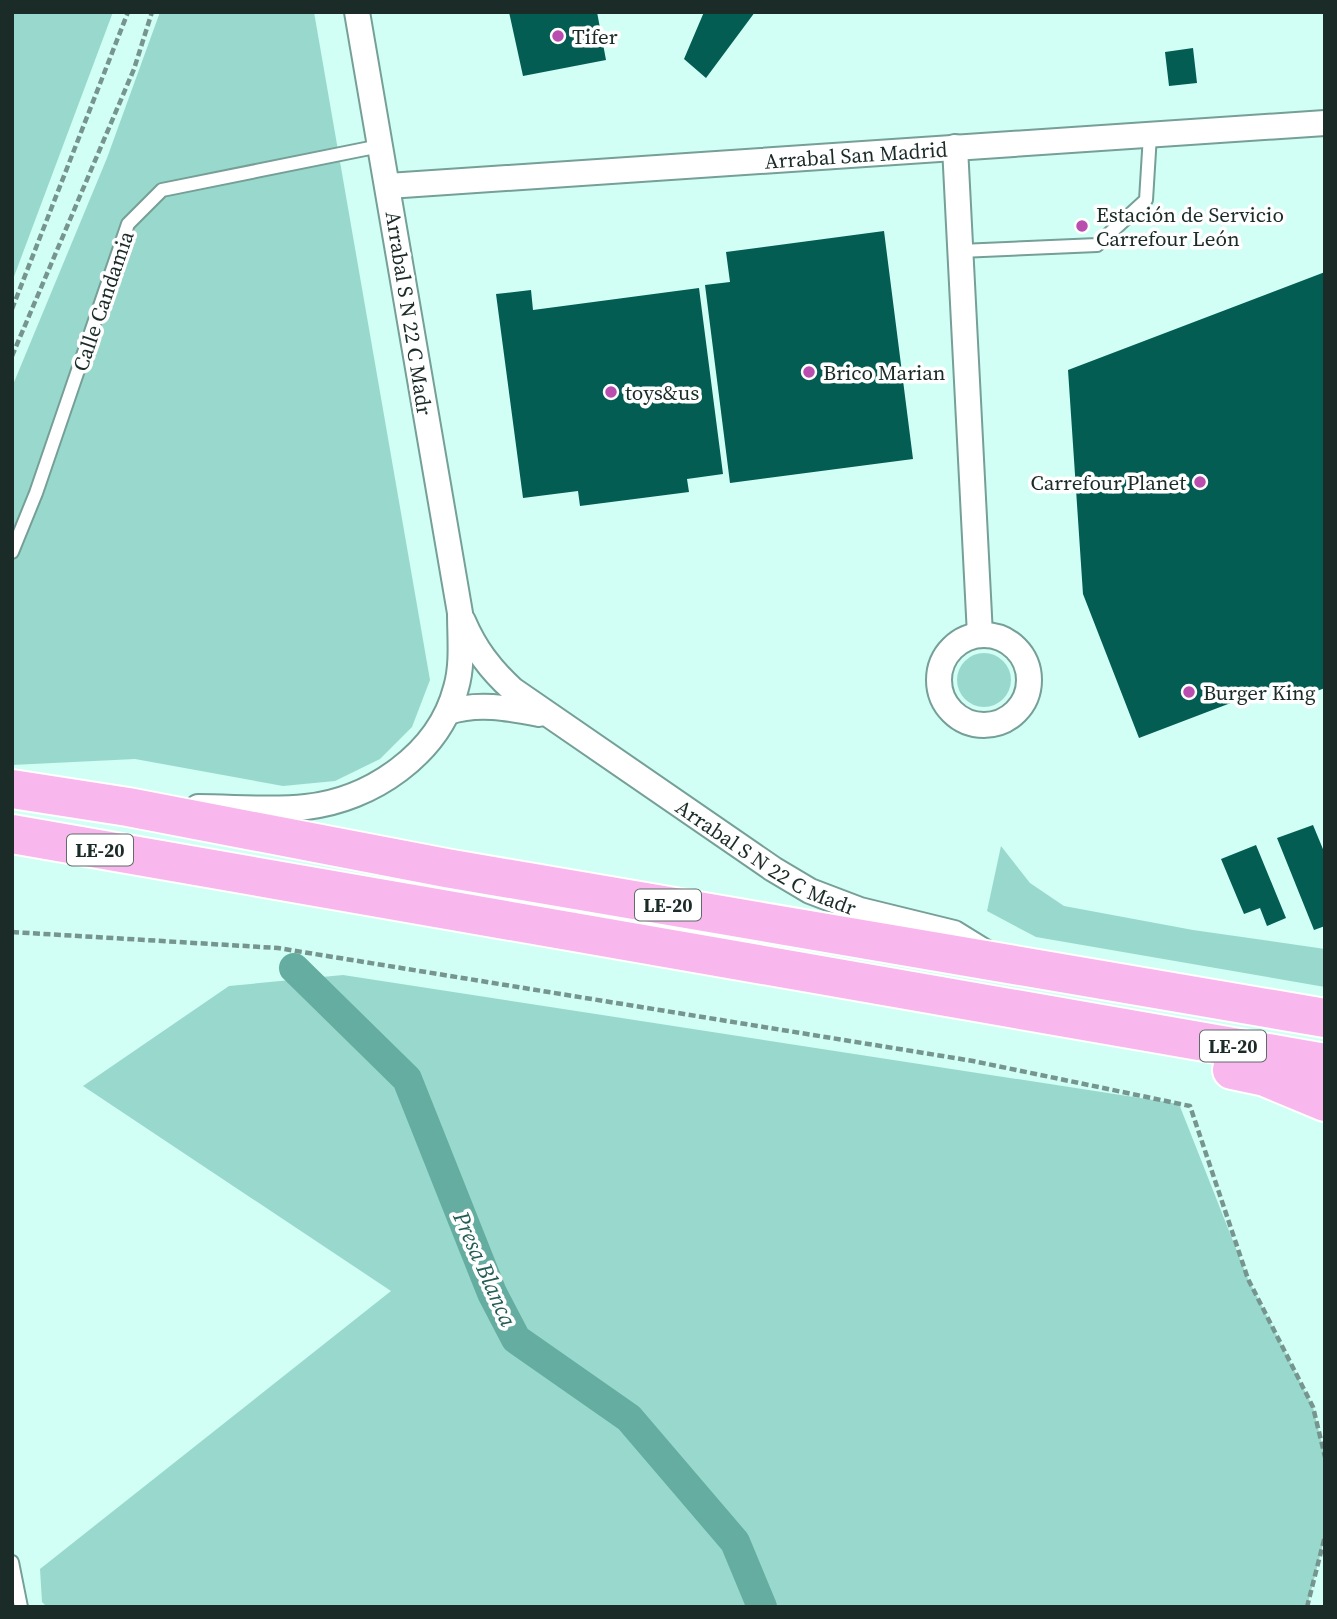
<svg xmlns="http://www.w3.org/2000/svg" width="1337" height="1619" font-family="'Source Serif 4',serif">
<style>
.green{fill:#99d9cd}
.lines{fill:none;stroke-linecap:round;stroke-linejoin:round}
.canal{stroke:#64ada0;stroke-width:30}
.building{fill:#045d53}
.service-casing{stroke:#759f97;stroke-width:16}
.minor-casing{stroke:#759f97;stroke-width:28}
.motorway-casing{stroke:#fff;stroke-width:42}
.path{stroke:#76958f;stroke-width:4.5;stroke-dasharray:7 3.5;stroke-linecap:butt}
.service{stroke:#fff;stroke-width:12}
.minor{stroke:#fff;stroke-width:24}
.motorway{stroke:#f8b8ee;stroke-width:38}
.poi-dot{fill:#ba4eae;stroke:#fff;stroke-width:2.5}
.labels{text-anchor:middle;dominant-baseline:central;stroke-width:7;stroke-linejoin:round;paint-order:stroke}
.shield{fill:#fff;stroke:#5f6b68;stroke-width:2}
.shield-label{font-size:19px;font-weight:bold;fill:#1a2b28}
.poi-label{font-size:21px;fill:#1a2b28;stroke:#fff;text-anchor:start}
.street-label{font-size:21px;fill:#1a2b28;stroke:#fff}
.water-label{font-size:23px;font-style:italic;fill:#225e55;stroke:#fff}
</style>
<rect width="100%" height="100%" fill="#d1fef5"/>
<path class="green" d="M12,12H113L12,282Z
M160,12H314L430,680L412,727L380,759L335,781L283,786L135,759L12,765V387L107,158Z
M957 680a27 27 0 1 1 54 0a27 27 0 1 1-54 0Z
M1001,846L1030,883L1064,906L1193,930L1325,949V987L1036,937L987,911Z
M343,975L1179,1104L1248,1279L1313,1407L1325,1457V1536L1307,1607H47L42,1602L40,1569L391,1291L83,1086L229,986Z"/>
<g class="lines">
<path class="canal" d="M294,968L407,1079L492,1293L516,1339L629,1418L735,1542L762,1607"/>
</g>
<path class="building" d="M509,12H597L606,60L523,76Z
M704,12H755L706,78L684,59Z
M1193,48L1197,83L1169,86L1165,52Z
M884,231L913,459L730,483L705,285L730,282L726,252Z
M1325,272V688L1295,699L1286,682L1139,738L1083,594L1068,370Z
M699,288L723,474L687,479L689,492L580,506L578,491L523,498L496,294L531,290L533,310Z
M1313,825L1325,854V926L1314,930L1277,838Z
M1256,845L1286,918L1267,926L1260,908L1244,914L1221,859Z"/>
<g class="lines">
<g class="service-casing">
<path id="service" d="M960,251L1097,245L1146,200L1150,135
M12,552L36,493L128,224L162,190L380,146
M12,1562L21,1607"/>
</g>
<g class="minor-casing">
<g id="minor">
<path d="M955,147L980,635"/>
<path id="s1" d="M388,186L1325,123"/>
<path id="s2" d="M463,621C475,649 490,669 513,690L773,869L810,891L860,910L954,933L988,954"/>
<circle cx="984" cy="680" r="45"/>
<path d="M448,712C478,702 508,708 539,714"/>
<path d="M198,807C233,807 271,811 306,807C371,800 439,754 456,688C463,664 460,638 460,613L357,12"/>
</g>
</g>
<g class="motorway-casing">
<path id="motorway" d="M12,789L128,807L446,868L1325,1018
M12,834L1325,1063
M1232,1070L1265,1077L1325,1102"/>
</g>
<path class="path" d="M12,309L128,12
M12,356L134,69L152,12
M12,932L278,948L973,1061L1190,1106L1248,1279L1313,1407L1325,1457
M1307,1607L1325,1536"/>
<use href="#service" class="service"/>
<use href="#minor" class="minor"/>
<use href="#motorway" class="motorway"/>
</g>
<g class="poi-dot">
<circle cx="558" cy="36" r="7"/>
<circle cx="1082" cy="226" r="7"/>
<circle cx="809" cy="372" r="7"/>
<circle cx="611" cy="392" r="7"/>
<circle cx="1200" cy="482" r="7"/>
<circle cx="1189" cy="692" r="7"/>
</g>
<g class="labels">
<g class="shield">
<rect x="67" y="834.5" width="66" height="31" rx="5"/>
<rect x="635" y="889.5" width="66" height="31" rx="5"/>
<rect x="1200" y="1030.5" width="66" height="31" rx="5"/>
</g>
<g class="shield-label">
<text x="100" y="850">LE-20</text>
<text x="668" y="905">LE-20</text>
<text x="1233" y="1046">LE-20</text>
</g>
<g class="poi-label">
<text x="572" y="36">Tifer</text>
<text x="1096" y="214">Estación de Servicio<tspan x="1096" dy="24">Carrefour León</tspan></text>
<text x="823" y="372">Brico Marian</text>
<text x="625" y="392">toys&amp;us</text>
<text x="1186" y="482" text-anchor="end">Carrefour Planet</text>
<text x="1203" y="692">Burger King</text>
</g>
<g class="street-label">
<text stroke="none"><textPath href="#s1" startOffset="469">Arrabal San Madrid</textPath></text>
<text transform="translate(103 301) rotate(-71)">Calle Candamia</text>
<text transform="translate(409 313) rotate(81)">Arrabal S N 22 C Madr</text>
<text stroke="none"><textPath href="#s2" startOffset="390">Arrabal S N 22 C Madr</textPath></text>
</g>
<g class="water-label">
<text transform="translate(485 1269) rotate(66)">Presa Blanca</text>
</g>
</g>
<rect width="1337" height="1619" fill="none" stroke="#1a2b28" stroke-width="28"/>
</svg>
